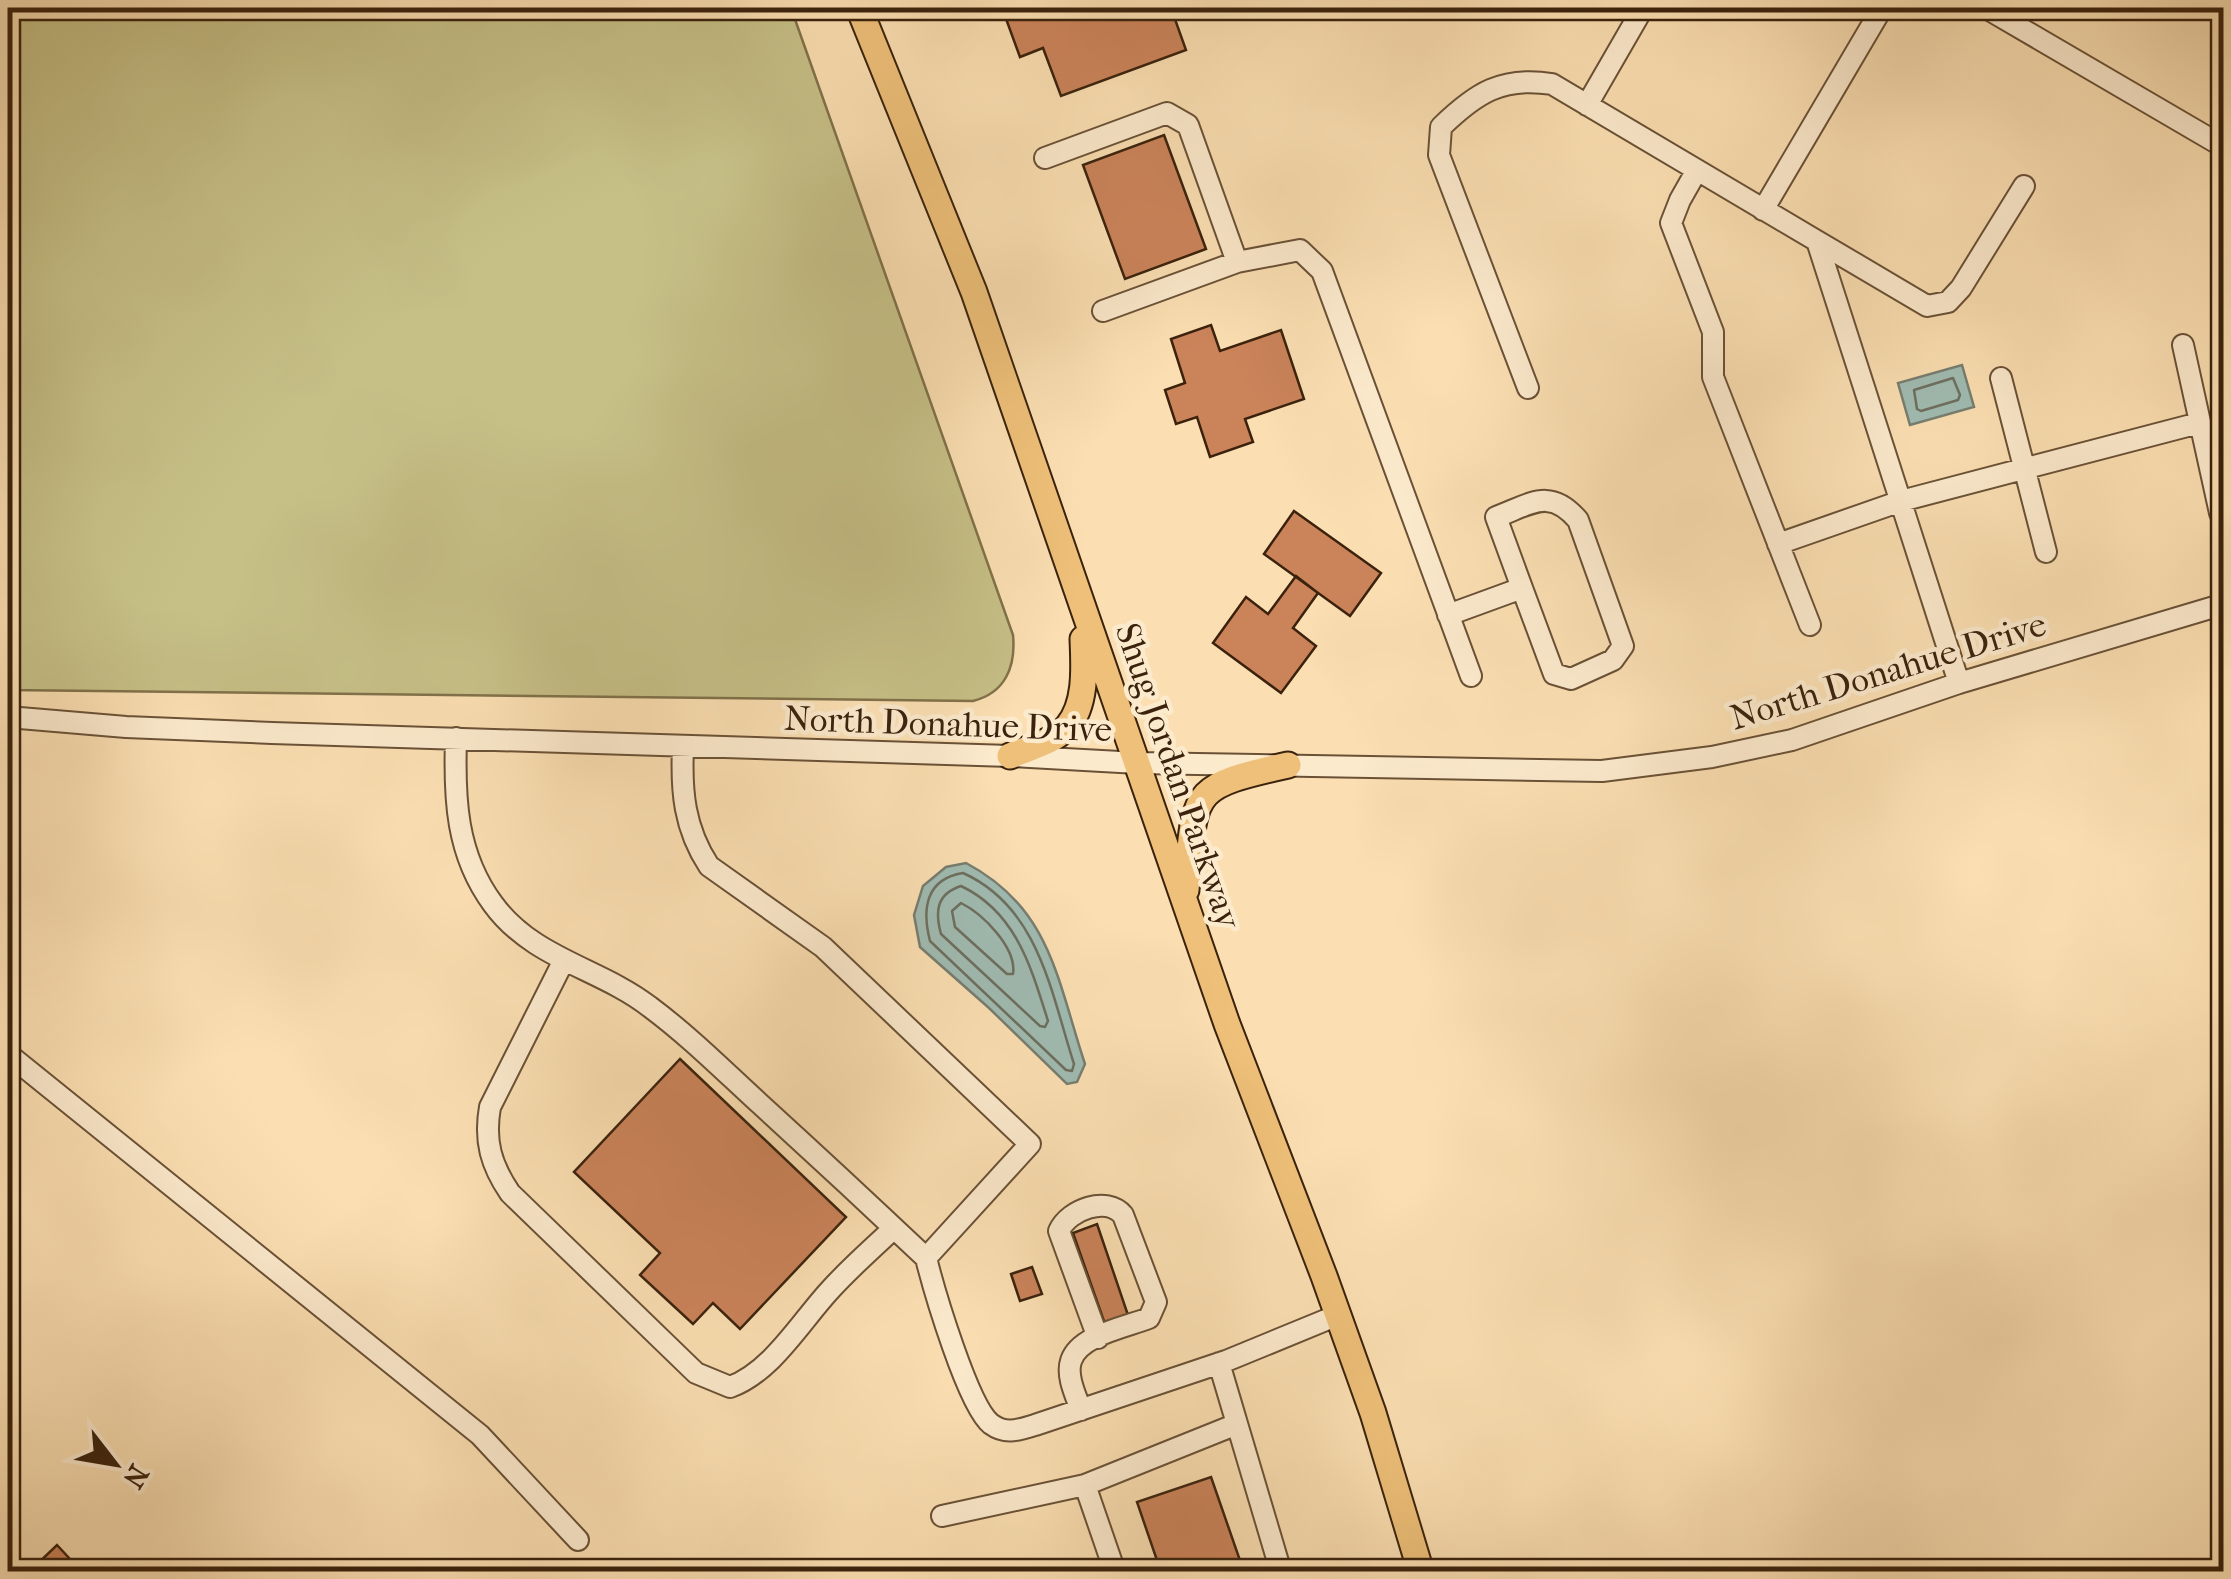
<svg xmlns="http://www.w3.org/2000/svg" width="2231" height="1579" font-family="'IM FELL French Canon',serif">
<style>
.green{fill:#c6c087;stroke:#80714a;stroke-width:2.5}
.water{fill:#a0bcb3;stroke:#777e71;stroke-width:2.5}
.lines{fill:none;stroke-linecap:round;stroke-linejoin:round}
.shore{stroke:#6d6f60;stroke-width:2.5}
.building{fill:#cb835a;stroke:#3a220d;stroke-width:2.5}
.minor-casing{stroke:#6a5136;stroke-width:24}
.major-casing{stroke:#3a220d;stroke-width:29}
.minor{stroke:#fceacd;stroke-width:20}
.major{stroke:#eec079;stroke-width:25}
.labels{text-anchor:middle;dominant-baseline:central;stroke-width:9;stroke-linejoin:round;paint-order:stroke}
.street-label{font-size:35px;fill:#3a220d;stroke:#fceacd}
</style>
<rect width="100%" height="100%" fill="#fbdfb2"/>
<filter id="stains"><feTurbulence type="fractalNoise" baseFrequency=".002" numOctaves="4"/><feColorMatrix values="0 0 0 0 .2 0 0 0 0 .09 0 0 0 0 .02 0 0 0 .5 -.17"/></filter>
<radialGradient id="worn" r=".72"><stop offset=".6" stop-color="#630" stop-opacity="0"/><stop offset="1" stop-color="#630" stop-opacity=".3"/></radialGradient>
<path class="green" d="M8,8H791L1013,635C1016,667 1005,693 973,701L8,690Z"/>
<path class="water" d="M1962,365L1974,407L1910,425L1898,383Z
M966,863C1051,908 1057,980 1085,1064L1077,1082L1067,1084L989,1008L920,947L914,915L923,886L946,867Z"/>
<g class="lines">
<path class="shore" d="M1953,378L1960,395L1958,400L1921,411L1917,409L1914,390Z
M963,873C1039,907 1051,993 1074,1064L1072,1071L1066,1070L930,941C922,910 925,879 963,873Z
M961,886C1016,912 1031,967 1048,1021L1045,1027L1040,1026L941,934C935,912 936,894 961,886Z
M961,903C983,914 1017,948 1013,974H1007L955,927L952,911Z"/>
</g>
<path class="building" d="M1028,8H1171L1186,50L1061,96L1043,48L1020,57L1005,16Z
M1164,135L1206,249L1125,279L1083,165Z
M1211,325L1220,351L1281,330L1304,399L1245,419L1253,442L1210,457L1197,417L1176,424L1165,390L1185,383L1171,339Z
M1294,511L1381,573L1350,616L1264,554Z
M1296,576L1318,593L1293,628L1316,646L1281,693L1213,643L1246,597L1268,614Z
M680,1059L846,1217L740,1329L713,1303L693,1324L640,1275L660,1253L574,1172Z
M1097,1224L1129,1318L1106,1327L1073,1233Z
M1032,1267L1042,1294L1020,1301L1011,1274Z
M1211,1477L1244,1572H1161L1137,1502Z
M57,1545L82,1572H34L32,1569Z"/>
<g class="lines">
<g class="minor-casing">
<path id="minor" d="M1986,8L2224,147
M1587,105L1643,8
M1045,158L1167,113L1188,125L1237,262
M1697,170L1680,200L1671,223L1713,332V377L1810,625
M1763,210L1882,8
M1817,241L1927,306L1948,302L1961,288L2024,186
M1103,311L1237,262L1300,250L1322,271L1471,676
M2183,345L2220,513
M2001,378L2046,552
M1528,388L1439,155L1441,127C1476,93 1502,76 1552,84L1817,241L1959,683
M1778,544L1901,501L2199,423
M1448,615L1522,588L1554,674L1571,679L1613,660L1623,646L1578,520C1550,487 1531,504 1496,517L1522,588
M8,717L126,727L272,733L1010,756L1138,763L1602,771L1712,757L1792,740L1959,683L2224,604
M456,738C454,798 456,854 493,904C533,959 600,968 650,1007C689,1036 723,1070 759,1103C815,1154 871,1206 926,1258C934,1290 968,1406 991,1424C1006,1435 1018,1430 1035,1425L1226,1361L1338,1315
M683,747C681,791 684,828 709,866L823,947L1030,1144L926,1258
M563,962L490,1107C484,1141 491,1165 510,1193L696,1373L730,1387C772,1372 801,1321 831,1289C851,1267 873,1248 894,1228
M8,1054L480,1435L578,1540
M1219,1363L1281,1572
M1081,1410C1076,1396 1066,1376 1071,1361C1079,1335 1127,1327 1149,1318L1156,1302L1123,1215C1107,1196 1069,1209 1059,1231L1098,1338
M1085,1485L1115,1572
M942,1516L1085,1485L1237,1424"/>
</g>
<g class="major-casing">
<path id="major" d="M859,8L974,292L1227,1024L1324,1276L1373,1413L1421,1572
M1010,756C1028,748 1056,741 1068,726C1087,703 1084,666 1083,639
M1186,890C1196,791 1187,787 1288,765"/>
</g>
<use href="#minor" class="minor"/>
<use href="#major" class="major"/>
</g>
<g class="labels">
<g class="street-label">
<text transform="translate(1888 671) rotate(-17)">North Donahue Drive</text>
<text transform="translate(948 724) rotate(2)">North Donahue Drive</text>
<text transform="translate(1178 776) rotate(71)">Shug Jordan Parkway</text>
</g>
</g>
<rect width="2231" height="1579" fill="none" stroke="#fbdfb2" stroke-width="40"/>
<rect x="10" y="10" width="2211" height="1559" fill="none" stroke="#3a220d" stroke-width="5"/>
<rect x="20" y="20" width="2191" height="1539" fill="none" stroke="#3a220d" stroke-width="2.5"/>
<g transform="translate(115 1464) rotate(121)" stroke="#fceacd" stroke-width="8" paint-order="stroke">
<path d="M0-8L18 38L0 25L-18 38Z" fill="#3a220d"/>
<text y="-15" font-size="28" font-weight="bold" text-anchor="middle" fill="#3a220d">N</text>
</g>
<rect width="100%" height="100%" filter="url(#stains)"/>
<rect width="100%" height="100%" fill="url(#worn)"/>
</svg>
